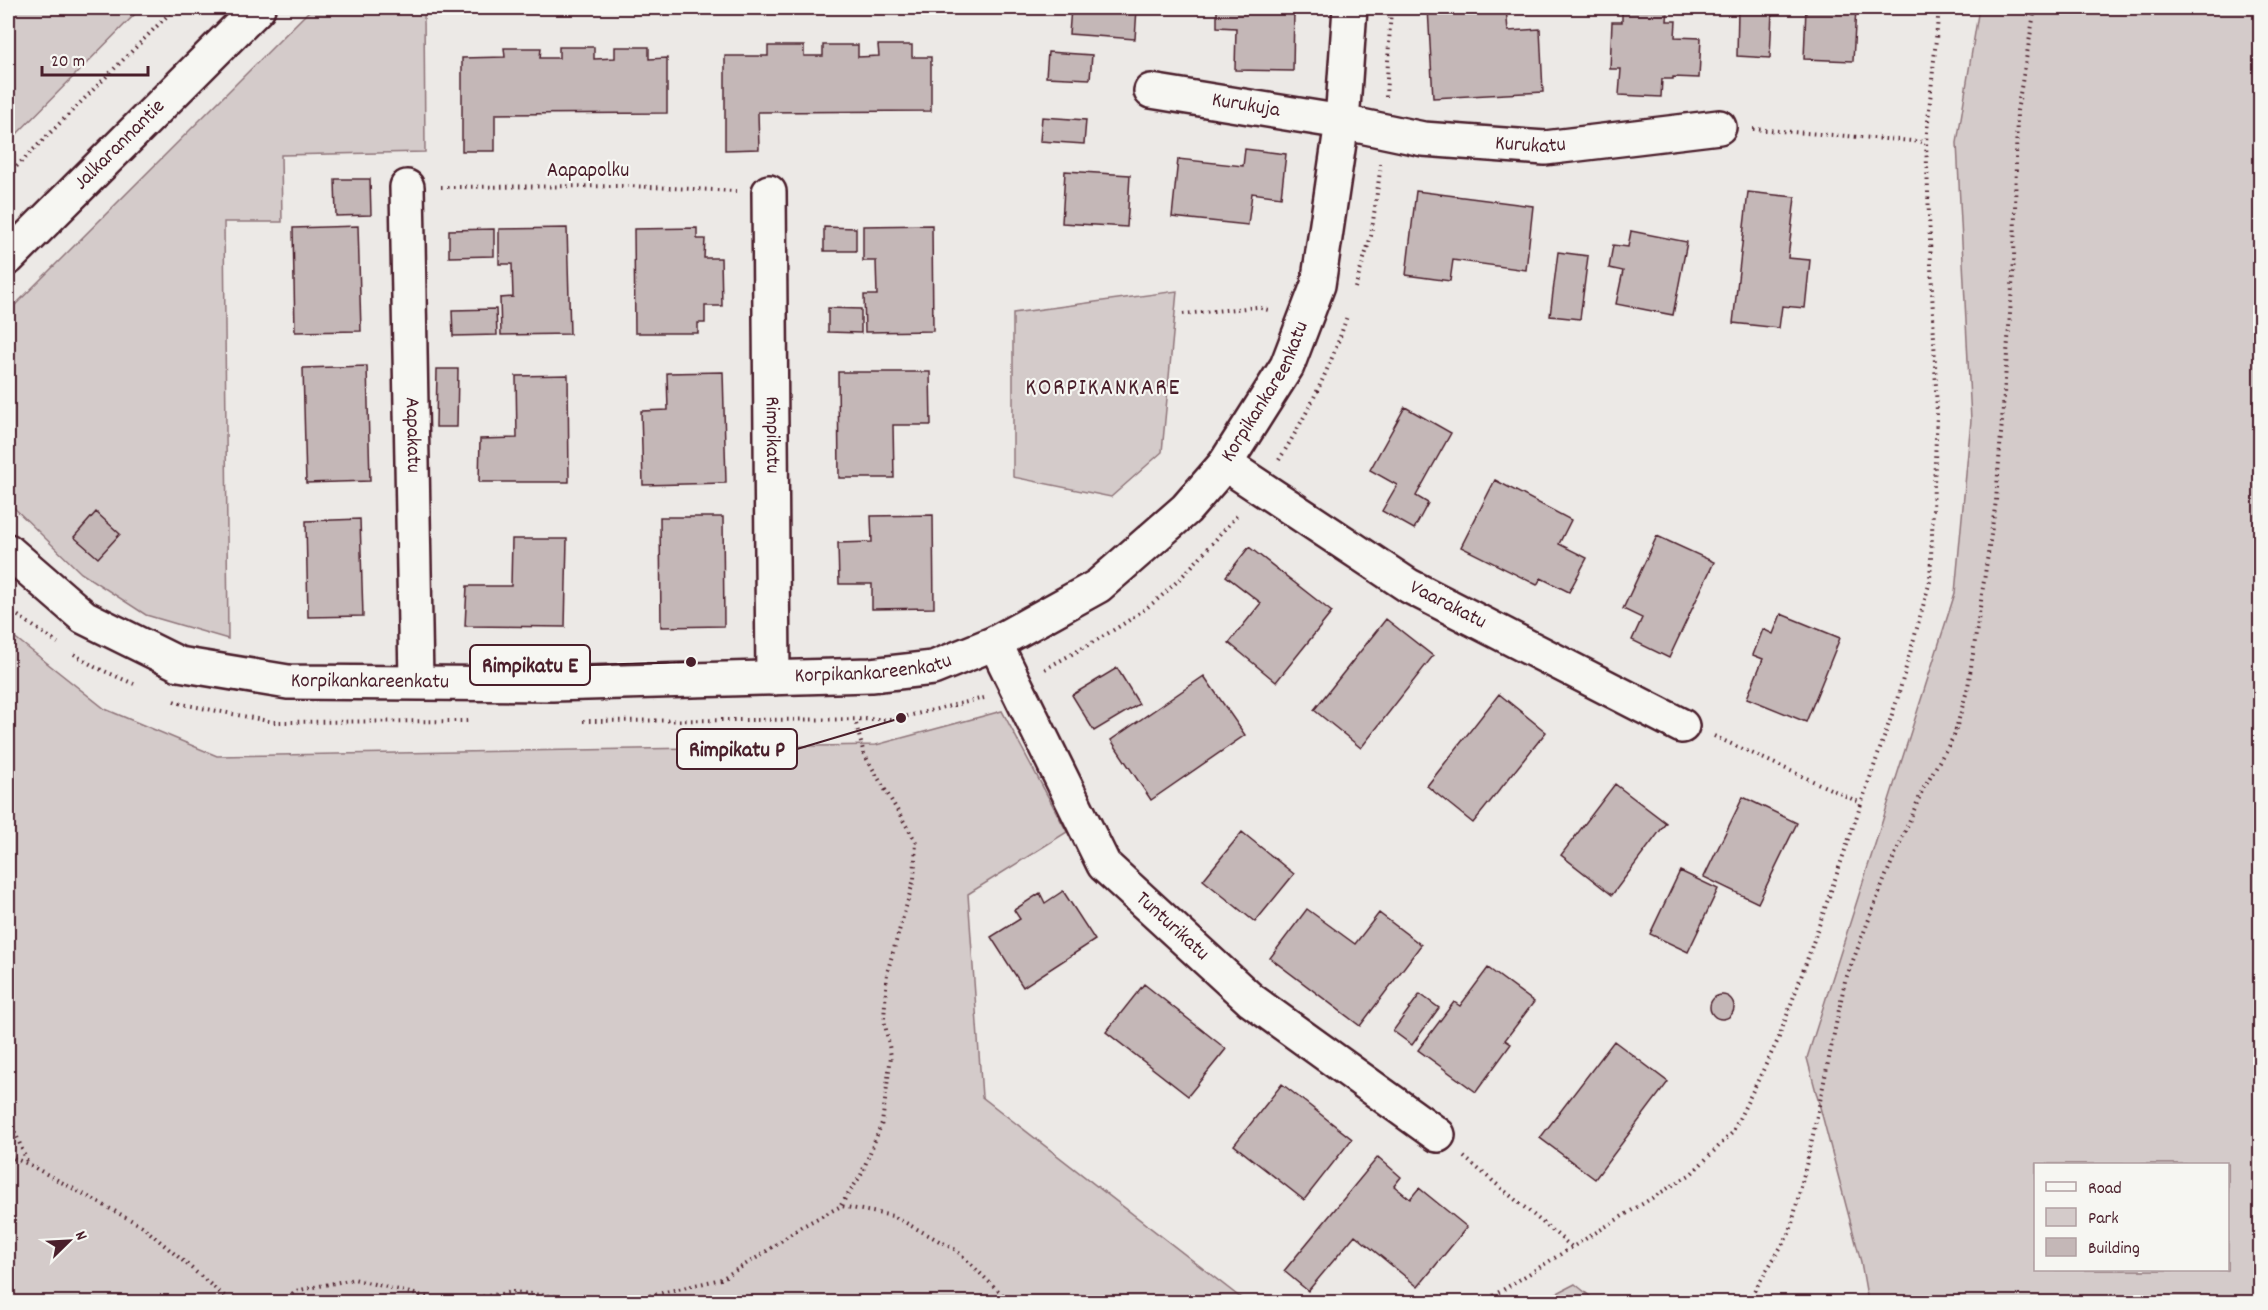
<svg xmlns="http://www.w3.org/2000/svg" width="2268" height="1310" font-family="Dekko,sans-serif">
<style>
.green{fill:#d4cbca;stroke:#8f757a;stroke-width:1.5;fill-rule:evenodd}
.building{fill:#c4b7b7;stroke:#4a1f2b;stroke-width:1.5}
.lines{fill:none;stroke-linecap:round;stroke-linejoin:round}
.minor-casing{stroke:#4a1f2b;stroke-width:38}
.secondary-casing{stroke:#4a1f2b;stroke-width:38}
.path{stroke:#4a1f2b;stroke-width:4;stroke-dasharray:1.5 4.5;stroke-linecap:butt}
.minor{stroke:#f6f6f2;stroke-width:33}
.secondary{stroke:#f6f6f2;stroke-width:33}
.labels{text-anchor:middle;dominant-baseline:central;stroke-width:4.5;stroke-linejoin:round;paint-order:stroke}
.street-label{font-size:21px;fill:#4a1f2b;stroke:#f6f6f2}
.quarter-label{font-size:24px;letter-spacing:1.5px;fill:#4a1f2b;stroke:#f6f6f2}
.leader{fill:none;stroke:#4a1f2b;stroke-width:2}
.callout-dot{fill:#4a1f2b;stroke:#f6f6f2;stroke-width:2}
.callout{fill:#f6f6f2;stroke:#4a1f2b;stroke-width:2}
.callout-label{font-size:22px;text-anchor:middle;font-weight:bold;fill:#4a1f2b}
</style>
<rect width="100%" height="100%" fill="#ece9e6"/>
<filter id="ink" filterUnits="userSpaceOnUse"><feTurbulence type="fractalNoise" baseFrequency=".0167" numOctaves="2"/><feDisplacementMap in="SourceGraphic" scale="12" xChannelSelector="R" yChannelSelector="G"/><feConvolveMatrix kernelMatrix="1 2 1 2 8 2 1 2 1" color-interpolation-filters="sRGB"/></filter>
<g filter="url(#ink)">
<path class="green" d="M8,8H141L8,143Z
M312,8H991V10L424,8L425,152L281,155L282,222H224L228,639L146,615L81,573L8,502V312Z
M1979,8H2260V1302H1868L1861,1262L1807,1058L1955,593L1971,420L1957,143ZM2228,1164V1270H2036V1164Z
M1177,291L1162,452L1111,497L1013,477V313Z
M8,632L105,709L217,756L876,745L1002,711L1067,832L968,894L982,1097L1246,1302H8Z
M1575,1284L1597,1302H1540Z"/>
<path class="building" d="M1071,8H1137L1135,39L1069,34Z
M1217,8H1294L1293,71L1235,70L1236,28L1217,27Z
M1428,8H1506L1508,31L1540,29L1543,92L1433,98Z
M1622,8H1668L1667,21H1676L1675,37L1701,38L1699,78L1673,77V79H1662L1661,97L1619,95L1621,69H1610L1612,22H1622Z
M1806,8H1856L1853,61L1804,59Z
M1738,10L1772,12L1770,58L1737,56Z
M823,45H858V57L879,56L878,45H912V57H931V111L758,112L759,149L725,150V56H768V46H804V56H823Z
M559,47H594V59L615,58V47H649V59L667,58V113L495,114V151H462V58L505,57L504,48H541L540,58H559Z
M1048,52L1092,55L1090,79L1046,77Z
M1042,117L1086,120L1084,144L1040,141Z
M1245,149L1286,154L1281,197L1252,193L1248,225L1172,217L1178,159L1243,166Z
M1065,171L1130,175L1127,227L1062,223Z
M335,179H370L371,215L336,216Z
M1416,191L1533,206L1526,270L1453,260L1450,281L1406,275Z
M1748,192L1795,197L1788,258L1810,260L1805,308L1782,306L1779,328L1733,323Z
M932,225L933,331L865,332L864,295H877L876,261H863V226Z
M358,226L361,331L295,332L293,228Z
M824,227L856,228V251H824Z
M567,228L570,334L501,335L500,298L513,297L512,264H499V229Z
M697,228V239H705L704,258H721L722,306H705V323H698V333H635L634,229Z
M494,229V256L449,257V230Z
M1631,231L1687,242L1673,315L1616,304L1623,271L1609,268L1613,245L1628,247Z
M1558,252L1588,256L1580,319L1550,316Z
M828,308L861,309V333L828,332Z
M496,309L497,335L453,336L452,310Z
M367,366L370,481L306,483L303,368Z
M437,369H458L457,427H436Z
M723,372L726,483L643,485L641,411L668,410L667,373Z
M838,372H930L931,425H893L894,478H839Z
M568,375L569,482H479L480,439L517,438L516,376Z
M1405,407L1451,433L1416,496L1428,503L1414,529L1382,511L1397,485L1370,470Z
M1495,480L1571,520L1559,544L1587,558L1569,592L1541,578L1537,585L1461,547Z
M96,512L120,534L98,558L74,537Z
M933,515L934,608L872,609V584H839L838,543L872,542L871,516Z
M660,517H723L724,626L661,627Z
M360,519L363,616L308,617L306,521Z
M1657,536L1714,562L1669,658L1632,640L1642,618L1623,609Z
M512,539H567L565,627L465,626L467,586H511Z
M1249,547L1332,612L1276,682L1229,643L1261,603L1226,576Z
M1781,614L1840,638L1806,722L1747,698L1763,659L1753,655L1763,629L1773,634Z
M1386,619L1433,656L1361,748L1314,710Z
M1117,668L1139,704L1094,731L1072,695Z
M1204,676L1245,735L1151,800L1111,740Z
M1499,694L1546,732L1473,823L1427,786Z
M1615,784L1666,823L1612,895L1561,855Z
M1743,797L1797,823L1758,903L1704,877Z
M1242,832L1294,874L1255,922L1203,880Z
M1680,871L1718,889L1688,952L1650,934Z
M1063,891L1095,940L1023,987L991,937L1020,919L1014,910L1040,893L1045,903Z
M1307,909L1355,944L1379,913L1421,945L1360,1026L1270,958Z
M1488,968L1534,1002L1505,1040L1511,1044L1476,1092L1418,1050L1454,1002L1460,1006Z
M1144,984L1226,1049L1188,1096L1106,1032Z
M1420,994L1439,1008L1412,1045L1393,1031Z
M1710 1007a12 12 0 1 1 24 0a12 12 0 1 1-24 0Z
M1614,1041L1668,1082L1595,1179L1540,1138Z
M1282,1084L1352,1139L1304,1200L1234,1145Z
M1378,1157L1401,1177L1394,1186L1410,1199L1419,1188L1467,1227L1418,1287L1355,1235L1308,1291L1284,1271Z"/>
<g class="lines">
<g class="minor-casing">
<g id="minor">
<path id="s1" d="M1151,91L1342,122L1423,139L1545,148L1719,127"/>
<path id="s2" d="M407,187L416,681"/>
<path id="s3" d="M769,192L773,678"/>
<path id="s4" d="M1225,464L1409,586L1682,726"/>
<path id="s5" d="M8,551L84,617L179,664L288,682L552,684L871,675L933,668L995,643L1098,586L1186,509L1225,464L1287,366L1318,285L1342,122L1350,8"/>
<path id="s6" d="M995,643L1104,865L1251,1000L1438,1135"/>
</g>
</g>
<g class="secondary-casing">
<g id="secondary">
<path id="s7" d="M8,258L258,8"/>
</g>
</g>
<path class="path" d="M1386,97L1391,8
M1753,129L1926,142
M8,175L175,8
M441,187L628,186L736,191
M1355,288L1371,236L1381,164
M1183,314L1257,307L1272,311
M1279,460C1307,415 1331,367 1347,316
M8,609L58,643
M74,654L95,667L134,684
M1045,669C1084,647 1133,622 1166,592C1192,568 1215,540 1238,514
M174,701L182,704L273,722L470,721
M583,721L895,719L984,698
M1714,736L1861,803
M8,1115L28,1164
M8,1156L28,1164L142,1226L231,1302
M1464,1157L1572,1247
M841,1205L861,1175L882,1123L891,1056L884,1019L887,973L914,879L916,842L864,754L855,720
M283,1302L295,1291L354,1279L447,1302
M447,1302L513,1292L587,1300L640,1298L721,1279L758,1257L801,1227L841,1206L893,1216L956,1250L1010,1302
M1483,1302L1691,1174L1732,1133L1778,1040L1806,963L1897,700L1930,581L1937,413L1926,142L1939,8
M1741,1302L1751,1296L1790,1232L1810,1149L1845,981L1885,878L1923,789L1954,736L1968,687L1996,501L2014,260L2017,111L2035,8"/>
<use href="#minor" class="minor"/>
<use href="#secondary" class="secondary"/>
</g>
</g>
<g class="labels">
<g class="street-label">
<text stroke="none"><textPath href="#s1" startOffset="96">Kurukuja</textPath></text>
<text stroke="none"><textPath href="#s1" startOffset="384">Kurukatu</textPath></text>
<text stroke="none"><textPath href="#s7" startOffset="159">Jalkarannantie</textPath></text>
<text x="588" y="172">Aapapolku</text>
<text stroke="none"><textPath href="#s5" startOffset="1407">Korpikankareenkatu</textPath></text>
<text stroke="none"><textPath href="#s2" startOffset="248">Aapakatu</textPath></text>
<text stroke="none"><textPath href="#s3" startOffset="243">Rimpikatu</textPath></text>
<text stroke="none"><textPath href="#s4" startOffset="264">Vaarakatu</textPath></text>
<text stroke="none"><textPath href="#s5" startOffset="903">Korpikankareenkatu</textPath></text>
<text stroke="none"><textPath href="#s5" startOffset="399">Korpikankareenkatu</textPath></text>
<text stroke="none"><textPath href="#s6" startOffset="339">Tunturikatu</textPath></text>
</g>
<g class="quarter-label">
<text x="1103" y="389">KORPIKANKARE</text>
</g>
</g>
<path class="leader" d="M691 662L590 665M901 718L797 749"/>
<g class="callout-dot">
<circle cx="691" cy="662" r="6"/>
<circle cx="901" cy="718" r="6"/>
</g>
<g class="callout">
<rect x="470" y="645" width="120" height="40" rx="6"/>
<rect x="677" y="729" width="120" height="40" rx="6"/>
</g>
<g class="callout-label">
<text x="530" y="672">Rimpikatu E</text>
<text x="737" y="756">Rimpikatu P</text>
</g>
<rect width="2268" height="1310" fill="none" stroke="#f6f6f2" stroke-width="30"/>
<rect x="15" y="15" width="2238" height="1280" fill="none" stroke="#4a1f2b" stroke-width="2" filter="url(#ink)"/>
<rect x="2034" y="1163" width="195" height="108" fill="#f6f6f2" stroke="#b1a0a2" stroke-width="1.5"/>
<rect x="2046" y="1182" width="30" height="9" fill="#f6f6f2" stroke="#b1a0a2" stroke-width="1.5"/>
<text x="2088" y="1193" font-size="18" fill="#4a1f2b">Road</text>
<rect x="2046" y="1208" width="30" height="18" fill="#d4cbca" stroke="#b1a0a2" stroke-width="1.5"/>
<text x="2088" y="1223" font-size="18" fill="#4a1f2b">Park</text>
<rect x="2046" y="1238" width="30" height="18" fill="#c4b7b7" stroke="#b1a0a2" stroke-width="1.5"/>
<text x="2088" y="1253" font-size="18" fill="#4a1f2b">Building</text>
<g transform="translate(69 1241) rotate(66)" stroke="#f6f6f2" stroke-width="4.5" paint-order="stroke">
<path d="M0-4.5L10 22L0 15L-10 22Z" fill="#4a1f2b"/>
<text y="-9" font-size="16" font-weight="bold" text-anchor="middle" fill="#4a1f2b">N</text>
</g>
<path d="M42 66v9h106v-9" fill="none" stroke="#4a1f2b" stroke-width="3"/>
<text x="51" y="66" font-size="18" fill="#4a1f2b" stroke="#f6f6f2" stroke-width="4.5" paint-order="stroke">20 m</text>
</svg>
